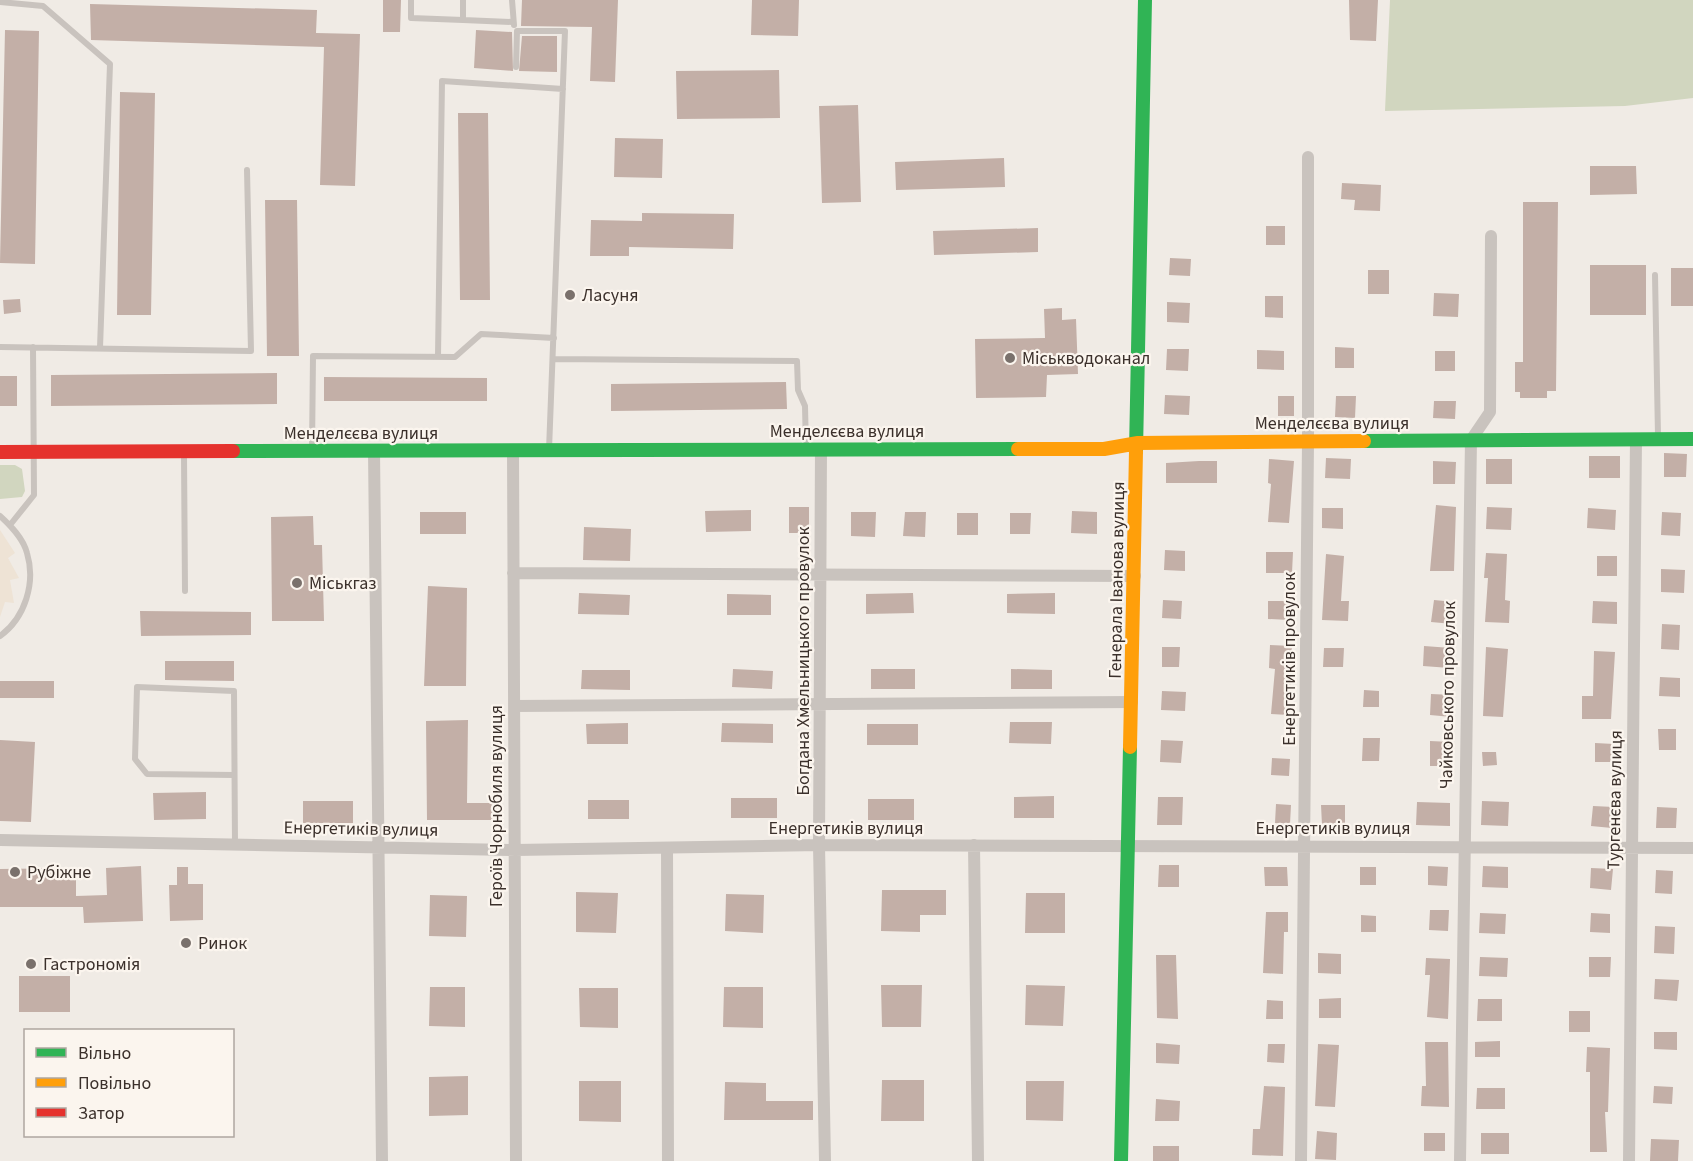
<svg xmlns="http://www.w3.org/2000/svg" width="1693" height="1161" font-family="'Source Sans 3',sans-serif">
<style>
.green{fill:#d1d6bf}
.plaza{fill:#eee3d5}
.building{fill:#c3afa7}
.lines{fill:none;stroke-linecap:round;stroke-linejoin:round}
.lane{stroke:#c9c3be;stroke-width:6}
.street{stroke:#c9c3be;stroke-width:12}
.fast{stroke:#30b455;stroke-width:14}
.slow{stroke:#ff9f0a;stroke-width:14}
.jam{stroke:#e5322d;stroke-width:14}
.poi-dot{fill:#7a716c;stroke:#fbf5ee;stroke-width:2}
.labels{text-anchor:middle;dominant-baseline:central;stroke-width:4.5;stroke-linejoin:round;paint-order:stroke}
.poi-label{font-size:18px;fill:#3b302b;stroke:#fbf5ee;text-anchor:start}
.street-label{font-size:18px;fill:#3b302b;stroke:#fbf5ee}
</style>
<rect width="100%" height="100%" fill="#f0ebe5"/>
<path class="green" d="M1390,0H1693V98L1625,106L1385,111Z
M0,465H15L22,469L25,491L22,497L0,499Z"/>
<path class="plaza" d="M0,530L15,553L8,558L19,578L10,580L14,603L5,602L0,617Z"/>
<path class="building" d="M383,0H401L400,32H383Z
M522,0H618L615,82L590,81L592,27L521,26Z
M752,0H799L798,36L751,35Z
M1349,0H1378L1376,41L1350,40Z
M90,4L317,10L316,33L360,34L355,186L320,185L324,47L91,40Z
M5,30L39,31L35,264L0,263Z
M476,30L512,32L513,71L474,68Z
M522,36H557V72L519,71Z
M779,70L780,118L677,119L676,71Z
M120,92L155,93L151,315H117Z
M858,105L861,202L822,203L819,106Z
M458,113H488L490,300H460Z
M615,138L663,139L662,178L614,177Z
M1004,158L1005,187L896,190L895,162Z
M1590,166H1636L1637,194L1590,195Z
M1342,183L1381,185L1380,211L1354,210L1355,200L1341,199Z
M265,200H297L299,356H267Z
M1523,202H1558L1556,391H1547V398H1520V392H1515V362H1523Z
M642,213L734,214L733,249L629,247V256H590L591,220L642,221Z
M1266,226H1285V245H1266Z
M1038,228V252L934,255L933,231Z
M1170,258L1191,259L1190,276L1169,275Z
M1590,265H1646V315H1590Z
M1671,268H1693V306H1671Z
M1368,270H1389V294H1368Z
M1434,293L1459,294L1458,317L1433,316Z
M1265,296H1283V318L1265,317Z
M20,299L21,312L4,314L3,300Z
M1167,302L1190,303L1189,323L1167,322Z
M1062,308V320L1076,319L1078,374L1047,375L1046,397L976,398L975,339L1045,338L1044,309Z
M1335,347L1354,348V368H1335Z
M1167,349H1189L1188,371L1166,370Z
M1257,350L1284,351V370L1257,369Z
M1435,351H1455V371H1435Z
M277,373V404L51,406V375Z
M0,376H17V406H0Z
M324,377L487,378V401H324Z
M786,382L787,409L611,411V384Z
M1165,395L1190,396L1189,415L1164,414Z
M1278,396H1294V416H1278Z
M1336,396H1356L1355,418L1335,417Z
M1434,401H1456L1455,419L1433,418Z
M1664,453L1687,454L1686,477H1664Z
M1589,456H1620V478H1589Z
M1326,458L1351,459L1350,479L1325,478Z
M1269,459L1294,461L1289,523L1268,522L1271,484L1268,483Z
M1486,459H1512V484H1486Z
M1199,461H1217V483H1166V463Z
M1433,461L1456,462L1455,484H1433Z
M1436,505L1456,507L1454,571H1430Z
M789,507H809V533H789Z
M1487,507L1512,508L1511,530L1486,529Z
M1322,508H1343V529L1322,528Z
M1588,508L1616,510L1615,530L1587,528Z
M751,510V531L706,532L705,511Z
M1072,511L1097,512V534L1071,533Z
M420,512H466V534H420Z
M851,512H876L875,537L851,536Z
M905,512H926L925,537L903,536Z
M1662,512L1681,513L1680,536L1661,535Z
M957,513H978V535H957Z
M1010,513H1031L1030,534H1010Z
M313,516L314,545H322L324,621H272L271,517Z
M584,527L631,529L630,561L583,560Z
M1165,550L1185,551V571L1164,570Z
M1266,552H1293L1292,573H1266Z
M1486,553L1507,554L1505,600L1510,601L1509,623L1485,622L1488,578H1484Z
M1326,554L1344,556L1341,601H1349L1348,621L1322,620Z
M1597,556H1617V576H1597Z
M1661,569L1685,570L1684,593L1661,592Z
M428,586L467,588L466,686H424Z
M579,593L630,595L629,615L578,614Z
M913,593L914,613L866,614V594Z
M1055,593V614L1007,613V594Z
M727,594L771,595V615H727Z
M1163,600L1182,601L1181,619L1162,618Z
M1434,600L1455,602L1453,624L1431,622Z
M1268,601H1290V620L1268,619Z
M1593,601L1617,602V624L1592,623Z
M140,611L251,612V635L141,636Z
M1662,624L1680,625L1679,650L1661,649Z
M1270,645L1292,646L1289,715L1271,714L1275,669L1269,668Z
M1424,646L1451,648L1450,668L1423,666Z
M1162,647H1180L1179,667H1162Z
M1486,647L1508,649L1503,717L1483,716Z
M1324,648H1344L1343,667H1323Z
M1594,651L1615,652L1611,719H1582V696H1593Z
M165,661H234V681L165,680Z
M733,669L773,671L772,689L732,687Z
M871,669H915V689H871Z
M1011,669L1052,670V689H1011Z
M582,670H630V690L581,689Z
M1660,677L1680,678V697L1659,696Z
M0,681H54V698H0Z
M1364,690L1379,691V707H1363Z
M1162,691L1186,692L1185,711L1161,710Z
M1431,694L1453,695L1452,717L1430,715Z
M468,720L467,803H497L496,820H427L426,721Z
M1010,722H1052L1051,744L1009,743Z
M628,723V744H587L586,724Z
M722,723L773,724V743L721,742Z
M867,724H918V745H867Z
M1658,729H1676V750H1659Z
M1363,738H1380L1379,761H1362Z
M0,740L35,742L31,822L0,821Z
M1161,740L1183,741L1181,763L1160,762Z
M1430,741L1451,742V766H1430Z
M1595,743L1614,744V762H1595Z
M1482,752H1496L1497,765L1483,766Z
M1272,758L1290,759L1289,776L1271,775Z
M206,792V819L154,820L153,793Z
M1054,796V818H1014V797Z
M1158,797H1183L1182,825H1157Z
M731,798H777V818H731Z
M868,799H914V820H868Z
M588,800H629V819H588Z
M303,801H353V823H303Z
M1482,801L1509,802L1508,826L1481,825Z
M1417,802L1450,803V826L1416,825Z
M1276,804L1291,805L1290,824L1275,823Z
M1321,805H1345V825H1322Z
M1593,806L1614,807L1612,828L1591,826Z
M1657,807L1677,808L1676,828H1656Z
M1159,865H1179V887H1158Z
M141,866L143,921L84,923L83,907H0V869L76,868V896L107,895L106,868Z
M1428,866L1448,867L1447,886L1428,885Z
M1483,866L1508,867V888L1482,887Z
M177,867H188V884H203V920L170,921L169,885H177Z
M1264,867H1287L1288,886H1265Z
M1360,867H1376V885H1360Z
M1591,868L1613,869L1611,890L1590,888Z
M1656,870L1673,871L1672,894L1655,893Z
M882,890H946V915H920V932L881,931Z
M576,892L618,893L616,933L576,932Z
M1026,893H1065V933H1025Z
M726,894L764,895L763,933L725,931Z
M430,895L467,896L466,937L429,936Z
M1430,910H1449L1448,931L1429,930Z
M1266,912H1288V932H1284L1283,974L1263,973Z
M1480,913L1506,914L1505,934L1479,933Z
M1591,913L1610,914V933L1590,932Z
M1361,915L1376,916V932H1361Z
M1655,926L1675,927L1674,954L1654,953Z
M1318,953L1341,954V974L1318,973Z
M1156,955H1176L1178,1019L1157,1018Z
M1480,957L1508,958L1507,977L1479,976Z
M1589,957H1611L1610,977H1589Z
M1426,958L1450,959L1448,1019L1427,1017L1430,975H1425Z
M19,976H70V1012H19Z
M1655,979L1679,980L1677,1001L1654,999Z
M881,985H922L921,1027H882Z
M1026,985L1065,986L1063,1026L1025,1025Z
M430,987H465V1027L429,1026Z
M724,987H763V1028L723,1027Z
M579,988H618V1028L580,1027Z
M1341,998V1018H1319V999Z
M1478,999H1502V1021H1477Z
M1267,1000L1283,1001V1019H1266Z
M1569,1011H1590V1032H1569Z
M1654,1032H1677V1050L1654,1049Z
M1500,1041V1057H1475V1042Z
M1425,1042H1448L1449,1107L1421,1106L1422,1086H1426Z
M1156,1043L1180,1045L1179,1064L1156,1063Z
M1268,1044H1285L1284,1063L1267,1062Z
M1318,1044L1339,1045L1335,1107L1315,1106Z
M1587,1047L1610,1048L1608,1112H1605L1607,1152H1590V1072H1586Z
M468,1076V1115L429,1116V1077Z
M882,1080H924V1121H881Z
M579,1081H621V1122L579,1121Z
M1026,1081H1064L1063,1121L1026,1120Z
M725,1082L766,1083V1101H813V1120H724Z
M1264,1086L1285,1087L1283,1156L1252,1155L1253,1129H1260Z
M1654,1086L1673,1087L1672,1104L1653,1103Z
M1477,1088H1505V1109H1476Z
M1156,1099L1180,1101L1179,1121H1155Z
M1317,1131L1337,1133L1336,1160L1315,1159Z
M1424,1133H1445V1151H1424Z
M1481,1133H1509V1154H1481Z
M1651,1139L1679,1140L1678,1161H1650Z
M1153,1146H1179V1161H1153Z"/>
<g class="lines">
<path class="lane" d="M411,0V18L463,20
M463,0V20L512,22
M512,0L514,25
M0,2L43,6L110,64L100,348
M516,67L517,31H565L549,450
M1655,275L1658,436
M0,347L251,351L247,170
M438,356L442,81L563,89
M553,359L797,361L798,390L805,406L806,449
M312,450L313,356L455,357L481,334L554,338
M184,455L185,591
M0,516C11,526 23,538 27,553C36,583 25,618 0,636
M10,525L34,495L33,347
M234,775L147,774L135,759L137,687L234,691L235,844"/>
<path class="street" d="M821,449L819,845L825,1161
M513,450L516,1161
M374,451L382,1161
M513,573L1135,576
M514,706L1132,702
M0,840L515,850L819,845L1693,848
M974,845L978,1161
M667,848L668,1161
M1301,1161L1308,442V157
M1460,1161L1471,440L1490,412L1491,236
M1629,1161L1636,439"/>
<path class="fast" d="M1364,441L1693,439
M233,451L1018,449
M1136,451L1145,0
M1121,1161L1130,747"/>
<path class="slow" d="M1018,449H1104L1138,443L1364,441
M1130,747L1136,451"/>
<path class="jam" d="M0,452L233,451"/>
</g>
<g class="poi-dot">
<circle cx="570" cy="295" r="6"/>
<circle cx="1010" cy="358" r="6"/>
<circle cx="297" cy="583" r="6"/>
<circle cx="15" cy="872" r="6"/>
<circle cx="186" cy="943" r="6"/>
<circle cx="31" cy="964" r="6"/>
</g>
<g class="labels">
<g class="poi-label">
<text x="582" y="295">Ласуня</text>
<text x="1022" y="358">Міськводоканал</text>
<text x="309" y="583">Міськгаз</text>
<text x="27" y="872">Рубіжне</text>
<text x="198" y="943">Ринок</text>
<text x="43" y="964">Гастрономія</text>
</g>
<g class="street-label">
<text x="1332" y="423">Менделєєва вулиця</text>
<text x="847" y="431">Менделєєва вулиця</text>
<text x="361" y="433">Менделєєва вулиця</text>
<text transform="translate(1117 580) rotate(-89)">Генерала Іванова вулиця</text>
<text transform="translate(1289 659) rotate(-90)">Енергетиків провулок</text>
<text transform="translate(803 661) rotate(-90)">Богдана Хмельницького провулок</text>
<text transform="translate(1448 695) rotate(-89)">Чайковського провулок</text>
<text transform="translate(1615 800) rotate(-89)">Тургенєва вулиця</text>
<text transform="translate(496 806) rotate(-90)">Героїв Чорнобиля вулиця</text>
<text x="846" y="828">Енергетиків вулиця</text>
<text x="1333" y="828">Енергетиків вулиця</text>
<text transform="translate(361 829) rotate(1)">Енергетиків вулиця</text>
</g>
</g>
<rect x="24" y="1029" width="210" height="108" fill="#fbf5ee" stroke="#aea6a0" stroke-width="1.5"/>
<rect x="36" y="1048" width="30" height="9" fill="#30b455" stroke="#aea6a0" stroke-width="1.5"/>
<text x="78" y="1059" font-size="18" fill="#3b302b">Вільно</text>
<rect x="36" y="1078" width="30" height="9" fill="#ff9f0a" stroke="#aea6a0" stroke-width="1.5"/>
<text x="78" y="1089" font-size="18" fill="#3b302b">Повільно</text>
<rect x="36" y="1108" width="30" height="9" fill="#e5322d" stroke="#aea6a0" stroke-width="1.5"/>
<text x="78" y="1119" font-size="18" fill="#3b302b">Затор</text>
</svg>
